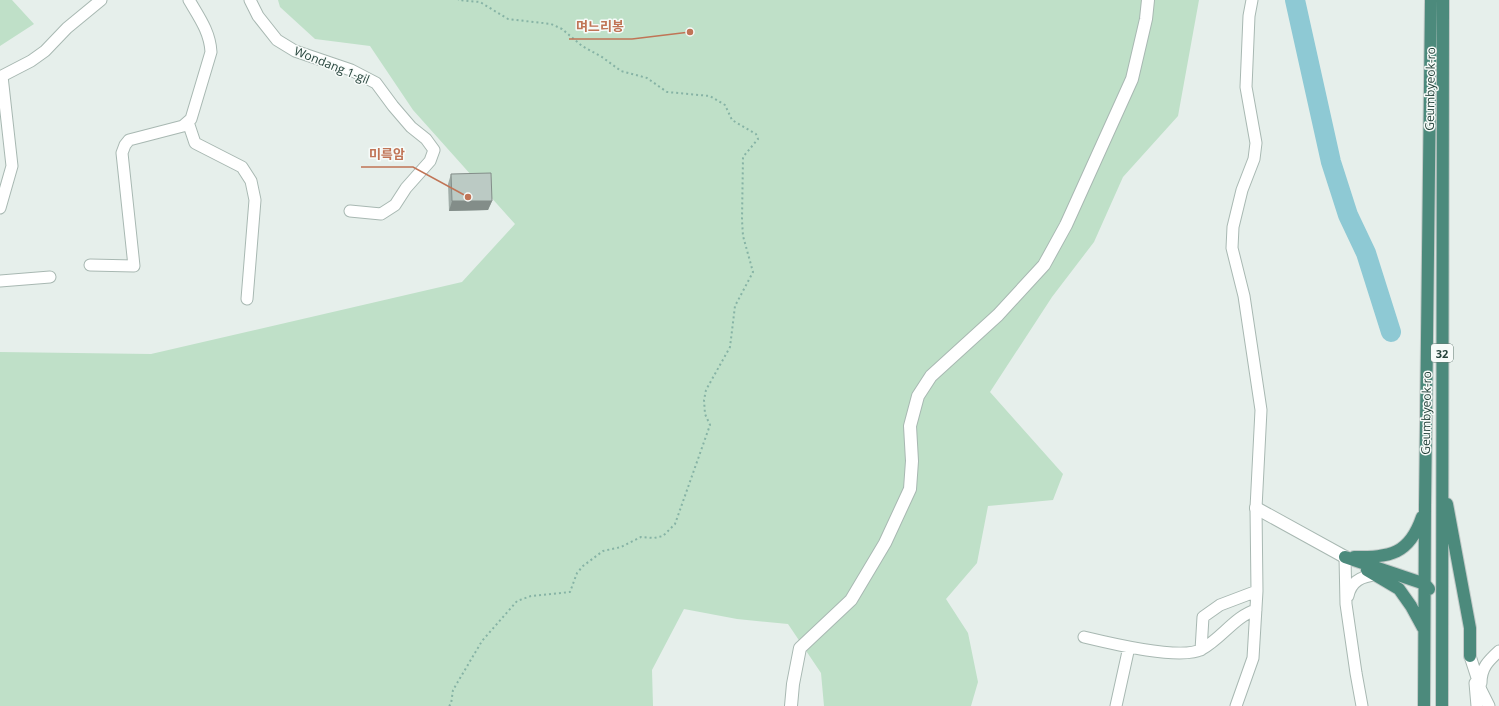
<svg xmlns="http://www.w3.org/2000/svg" width="1499" height="706" font-family="'Open Sans','Noto Sans KR',sans-serif">
<style>
.green{fill:#bfe0c8}
.lines{fill:none;stroke-linecap:round;stroke-linejoin:round}
.river{stroke:#8ec9d4;stroke-width:20}
.minor-casing{stroke:#a8b8b2;stroke-width:13}
.tertiary-casing{stroke:#a8b8b2;stroke-width:14}
.trunk-casing{stroke:#c2cac8;stroke-width:14}
.path{stroke:#86b3a5;stroke-width:2;stroke-dasharray:2 3;stroke-linecap:butt}
.minor{stroke:#fff;stroke-width:11}
.tertiary{stroke:#fff;stroke-width:12}
.trunk{stroke:#4c8a7c;stroke-width:12}
.wall{fill:#a1aea9}
.shaded-wall{fill:#838d89}
.building{fill:#bbcac4;stroke:#838d89}
.labels{text-anchor:middle;dominant-baseline:central;stroke-width:3;stroke-linejoin:round;paint-order:stroke}
.shield{fill:#f7fbf9;stroke:#637a73;stroke-width:1}
.shield-label{font-size:11px;font-weight:bold;fill:#24423a}
.street-label{font-size:12px;fill:#24423a;stroke:#f7fbf9}
.leader{fill:none;stroke:#c07456;stroke-width:1.5}
.callout-dot{fill:#c07456;stroke:#f7fbf9;stroke-width:1.5}
.callout-label{font-size:13px;text-anchor:middle;font-weight:bold;fill:#c07456;stroke:#f7fbf9;stroke-width:3;stroke-linejoin:round;paint-order:stroke}
</style>
<rect width="100%" height="100%" fill="#e6efeb"/>
<path class="green" d="M0,0H12L34,24L0,46Z
M278,0H1199L1178,116L1123,177L1094,242L1052,297L990,392L1063,474L1053,500L988,506L977,563L946,599L968,633L978,682L971,706H824L821,673L788,624L737,619L684,609L652,670L653,706H0V352L151,354L462,282L515,224L413,110L370,46L315,39L280,7Z"/>
<g class="lines">
<path class="river" d="M1295,0L1331,162L1348,215L1366,253L1391,332"/>
<g class="minor-casing">
<path id="minor" d="M250,0L258,16L277,40L295,51L351,70L376,83L393,106L411,127L426,139L434,150L430,161L406,188L395,205L381,214L350,211
M0,77L31,61L45,51L67,28L101,0
M188,122L195,143L242,167L251,181L255,200L247,299
M0,208L12,166L2,76
M90,265L134,266L122,153L125,145L129,140L183,126L191,119L211,52C210,32 199,17 189,0
M0,281L50,277
M1345,557L1346,604L1356,673L1362,706
M1348,596C1351,581 1362,576 1376,575
M1084,637C1109,643 1182,661 1202,649C1222,638 1235,616 1256,610
M1201,650L1203,617L1220,605L1257,591
M1470,656L1481,690L1489,706
M1475,683L1477,706
M1481,683C1481,668 1488,661 1499,651
M1116,706L1129,647
M1236,706L1253,658L1257,591L1256,508L1261,410L1244,296L1232,248L1233,227L1242,190L1254,159L1256,143L1246,87L1249,16L1252,0"/>
</g>
<g class="tertiary-casing">
<path id="tertiary" d="M1256,508L1345,557
M791,706L793,684L800,648L851,600L885,543L910,489L912,461L910,426L918,396L931,376L998,315L1044,265L1066,225L1132,79L1146,19L1148,0"/>
</g>
<g class="trunk-casing">
<path id="trunk" d="M1447,504L1470,628V656
M1345,557L1425,584L1429,589
M1354,557C1390,557 1409,555 1422,517
M1367,570L1399,589L1411,606L1423,628
M1424,706L1425,507L1431,0
M1442,706L1443,0"/>
</g>
<path class="path" d="M449,706L451,704L453,690L482,641L517,601L531,596L570,592L577,573L583,566L603,551L621,547L641,537L654,538L663,536L675,524L710,425L705,414L704,400L706,390L730,347L735,306L753,272L743,236L742,220L743,157L758,139L756,134L732,120L725,105L710,96L667,92L647,78L621,71L602,57L582,46L562,29L551,24L508,19L480,2L458,0"/>
<use href="#minor" class="minor"/>
<use href="#tertiary" class="tertiary"/>
<use href="#trunk" class="trunk"/>
</g>
<path class="wall" d="M451,174L492,201L488,210L449,211L448,184Z"/>
<path class="shaded-wall" d="M452,201H492L488,210L449,211Z"/>
<path class="building" d="M491,173L492,201H452L451,174Z"/>
<g class="labels">
<rect class="shield" x="1431" y="344" width="22" height="18" rx="3"/>
<g class="shield-label">
<text x="1442" y="353">32</text>
</g>
<g class="street-label">
<text transform="translate(332 65) rotate(22)">Wondang 1-gil</text>
<text transform="translate(1430 89) rotate(-89)">Geumbyeok-ro</text>
<text transform="translate(1426 413) rotate(-89)">Geumbyeok-ro</text>
</g>
</g>
<path class="leader" d="M690 32L632 39H569M468 197L413 167H361"/>
<g class="callout-dot">
<circle cx="690" cy="32" r="4"/>
<circle cx="468" cy="197" r="4"/>
</g>
<g class="callout-label">
<text x="600" y="31">며느리봉</text>
<text x="387" y="159">미륵암</text>
</g>
</svg>
